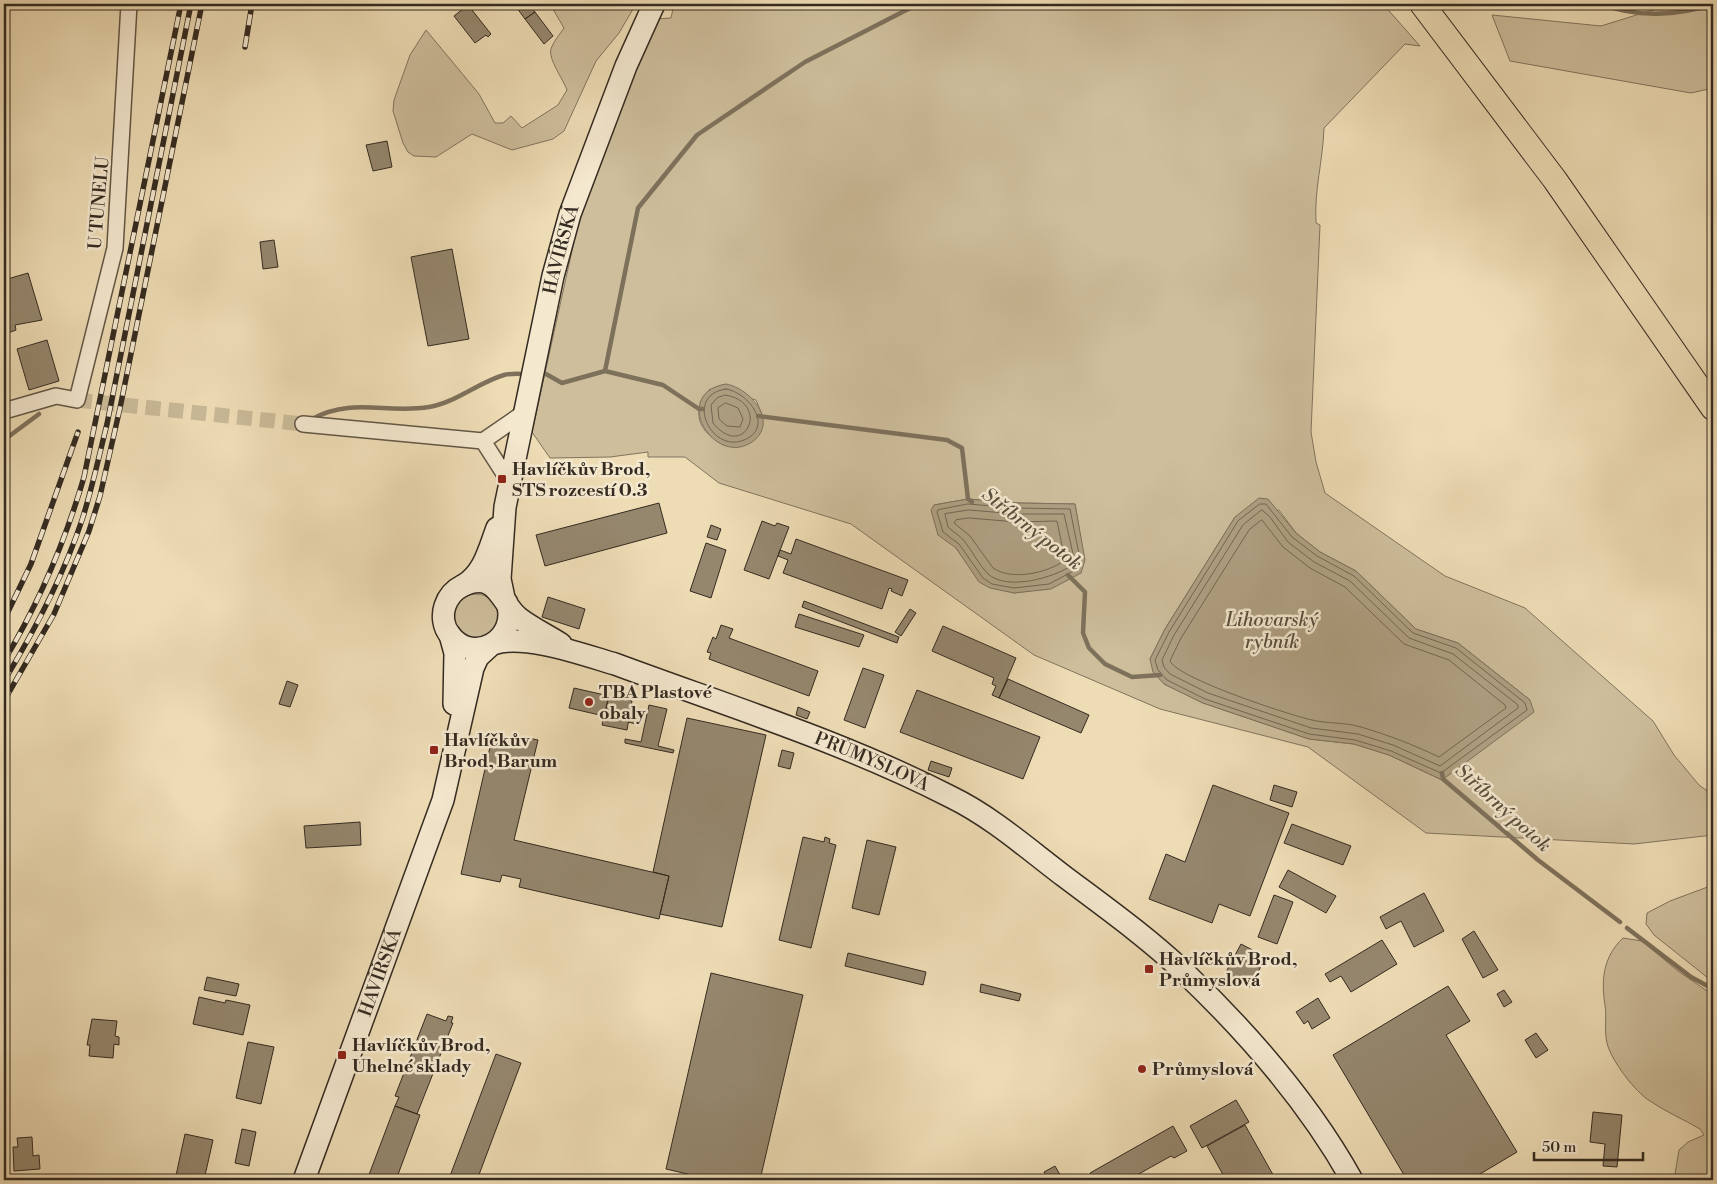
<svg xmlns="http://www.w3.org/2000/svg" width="1717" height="1184" font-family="'Libre Bodoni',serif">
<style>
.green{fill:#cebe9c;stroke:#81745e;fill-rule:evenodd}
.water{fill:#afa083;stroke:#7e715c}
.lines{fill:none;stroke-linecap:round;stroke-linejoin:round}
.shore{stroke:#726652;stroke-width:1}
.stream{stroke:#7e715c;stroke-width:4.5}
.building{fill:#95876e;stroke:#342b21}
.street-tunnel{stroke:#c9b997;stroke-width:15;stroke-dasharray:15 8;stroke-linecap:butt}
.street-casing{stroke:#625746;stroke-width:18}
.secondary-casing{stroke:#342b21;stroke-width:24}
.primary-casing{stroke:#342b21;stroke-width:26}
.street{stroke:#f4e8cf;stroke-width:15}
.secondary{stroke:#f4e8cf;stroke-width:21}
.primary{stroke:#eedcb5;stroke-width:24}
.rail-casing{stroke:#342b21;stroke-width:5.5}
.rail{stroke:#f4e8cf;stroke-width:4;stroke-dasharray:11;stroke-linecap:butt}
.poi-dot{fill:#8f2418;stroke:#f4e8cf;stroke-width:2}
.labels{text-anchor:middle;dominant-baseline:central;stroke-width:5;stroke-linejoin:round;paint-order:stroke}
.street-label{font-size:18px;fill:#342b21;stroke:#f4e8cf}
.poi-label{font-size:18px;font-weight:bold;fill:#342b21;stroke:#f4e8cf;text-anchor:start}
.water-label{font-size:19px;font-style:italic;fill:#594e3e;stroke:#f4e8cf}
</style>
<rect width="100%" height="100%" fill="#eedcb5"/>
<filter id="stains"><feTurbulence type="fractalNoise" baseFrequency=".004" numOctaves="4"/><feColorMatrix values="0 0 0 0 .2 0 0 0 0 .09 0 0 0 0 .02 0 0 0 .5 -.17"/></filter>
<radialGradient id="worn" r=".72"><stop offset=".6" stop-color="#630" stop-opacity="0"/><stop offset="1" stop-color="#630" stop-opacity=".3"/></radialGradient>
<path class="green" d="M550,4H636L619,33L596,61L564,131L553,139L512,150L472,134L436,157L414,156L408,152L403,143L393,111L394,100L410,55L426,30L479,94L495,123H503L511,116L522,128L558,105L567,90C563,79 548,59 551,49C553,42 560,34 564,28Z
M674,4H1383L1420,46L1405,44L1324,128C1323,160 1314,191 1316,223L1320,225L1311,432L1316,462L1325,493L1445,576L1525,608L1653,721L1674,755L1699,785L1713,795V835L1634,844L1426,833L1308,747L1160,709L1034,655L851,524L719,483L685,457H648V452L610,457L550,458L532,432L579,219L656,19L671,18ZM710,389L756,400L763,417L731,446C702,438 687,414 710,389ZM968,499L1018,503L1075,504L1081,540L1072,578L1051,588L1014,593L980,582L956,548L934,505ZM1279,510L1296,533L1320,552L1356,571L1416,629L1458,643L1530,700L1481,748L1442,780L1389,755L1354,744L1309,739L1203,703L1164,684L1150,659L1165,629L1235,517Z
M1672,4H1713V88L1691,93L1510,61L1492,15L1601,26Z
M454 616a22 22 0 1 1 44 0a22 22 0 1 1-44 0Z
M1713,885V982L1654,935L1646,924L1647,913L1670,901Z
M1623,938L1642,941L1678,971L1713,995V1180H1674L1679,1150L1688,1142L1704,1135L1700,1129C1683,1119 1666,1112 1650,1101C1635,1092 1611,1060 1607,1043C1604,1031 1607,1017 1605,1005C1601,980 1603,957 1623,938Z"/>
<path class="water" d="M726,384C752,389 779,423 752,442C713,468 670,393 726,384Z
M1259,498L1268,499L1296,533L1320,552L1356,571L1416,629L1458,643L1530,700L1534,712L1442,780L1389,755L1354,744L1309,739L1203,703L1164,684L1153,672L1150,659L1165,629L1235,517Z
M968,499L1018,503L1075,504L1085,560L1081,573L1051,589L1014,593L990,588L979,582L956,548L938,535L931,510L934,505Z"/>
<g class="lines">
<path class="shore" d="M726,389C750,393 774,428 744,440C711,454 683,395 726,389Z
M725,395C772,402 745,462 713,423L711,405L717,398Z
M726,403L738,408L743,419L740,427L727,426L719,419L718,408Z
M968,504L1017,508L1070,509L1080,559L1077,569L1049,584L1014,588L992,584L983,578L959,544L943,532L937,512L938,510Z
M1260,504H1266L1292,537L1317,556L1354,576L1413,633L1456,648L1525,703L1527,710L1441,773L1391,751L1355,740L1309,734L1205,699L1167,680L1158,670L1155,660L1169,632L1238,521Z
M969,510L1017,514H1064L1074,558L1072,565C1054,578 1007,591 988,574C979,565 973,552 965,542C961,536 953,532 948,527L945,514Z
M1262,510L1270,517L1288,542L1314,562L1350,581L1409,638L1453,654L1518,705V708L1440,766L1393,745L1358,734L1311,728L1208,693L1170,674L1164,667L1162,660L1174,635L1243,525Z
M969,518L1017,522L1057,521L1065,560C1048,573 1012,581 993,568L970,536L954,523L956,520Z
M1262,520L1283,547L1310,568L1345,587L1404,644L1449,660L1505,705L1506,708L1439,757C1414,745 1388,735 1361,727C1345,722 1328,724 1312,720C1289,715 1177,678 1170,661L1181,638L1249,530Z"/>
<path class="stream" d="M1601,4C1636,18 1678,16 1713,4
M605,371L638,208L697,135L805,62L918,4
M546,374L562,383L605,371L663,385L699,409H703
M758,416L947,440L962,448L968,499L972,502
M312,419C352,397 386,414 429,407C455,403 479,382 504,375C511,373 520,374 527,374
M4,440L39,414
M1068,575L1085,592L1083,633L1089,648L1105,664L1132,677L1160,675
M1442,773L1443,779L1538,860L1620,922
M1627,928L1691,977L1713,989"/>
</g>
<path class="building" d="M488,4H501L493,10Z
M514,4H529L535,12L525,19Z
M468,5L491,34L488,37L486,35L475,43L454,16Z
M535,12L553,36L544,44L525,19Z
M387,141L392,167L373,171L366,145Z
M274,240L278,267L263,269L260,242Z
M452,249L469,339L428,346L411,257Z
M28,273L42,320L15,325L16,330L8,333L7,329L4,330V280Z
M47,340L59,381L29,390L17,349Z
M659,503L667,533L545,566L536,535Z
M762,521L775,526L777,523L789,527L769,579L744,570Z
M711,525L721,529L717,540L707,537Z
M796,539L908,580L902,596L891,591L892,589L889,588L882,609L783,573L788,560L778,556L780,550L791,554Z
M706,543L726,550L711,598L690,591Z
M548,597L585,609L579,629L542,617Z
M804,601L899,637L897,643L802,607Z
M910,609L916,613L901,636L895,632Z
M799,614L864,635L859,647L795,627Z
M721,625L733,629L729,638L818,671L809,696L709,659L711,653L707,652L713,637L716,639Z
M943,626L1016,658L999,698L992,695L996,686L992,684L994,678L932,651Z
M863,668L884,675L865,728L844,720Z
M1008,679L1089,715L1081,733L999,698Z
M287,681L298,685L290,707L279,704Z
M574,688L609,696L604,716L569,708Z
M917,690L1040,737L1023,779L900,732Z
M609,696L632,701L627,730L602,725Z
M649,705L667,709L658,746L674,750L673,753L625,743V739L641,742Z
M798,707L810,712L807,719L796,715Z
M630,711L638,712L636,724L628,722Z
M687,718L766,735L722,927L660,914L669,876L653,872Z
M493,734L513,738L514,735L538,740L514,840L669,876L659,919L519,887L521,879L502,875L500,882L461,874Z
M782,750L794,753L790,769L778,766Z
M931,761L952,768L949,777L928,770Z
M1213,785L1289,813L1250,916L1219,904L1212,923L1149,899L1166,854L1185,862Z
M1274,785L1297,792L1292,807L1270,800Z
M360,822L361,845L306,848L304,826Z
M1292,824L1351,846L1343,865L1284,843Z
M803,837L824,842L825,837L830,839L829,843L836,845L811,948L779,940Z
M867,840L896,847L879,915L852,908Z
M1288,870L1336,896L1326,913L1279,887Z
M1424,893L1444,931L1414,947L1401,921L1386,929L1380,917Z
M1274,895L1293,902L1277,944L1258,937Z
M1474,931L1498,970L1483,978L1462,939Z
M1382,940L1397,964L1351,992L1341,976L1330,982L1325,974Z
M1241,944L1266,957L1250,987L1225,974Z
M848,953L926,972L923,985L845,966Z
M711,973L803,995L760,1180H713L666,1169Z
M207,977L239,984L236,996L204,990Z
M981,984L1021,994L1019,1001L980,992Z
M1448,986L1470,1021L1446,1035L1517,1152L1470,1180H1407L1333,1055Z
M1504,990L1512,1002L1504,1007L1497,994Z
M199,997L225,1003L226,1000L250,1005L243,1035L193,1024Z
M1318,998L1330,1018L1312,1029L1308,1021L1304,1024L1296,1012Z
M427,1014L446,1021L448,1016L453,1017L451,1023H453L417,1114L395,1106L399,1097L395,1096Z
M92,1019L117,1021L115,1036L119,1037V1045L114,1044L113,1058L89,1056L90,1045H87Z
M1536,1033L1548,1050L1536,1058L1525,1040Z
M248,1042L274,1047L261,1104L236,1098Z
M496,1054L521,1063L477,1180H461L450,1176Z
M1236,1100L1249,1122L1202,1148L1190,1126Z
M395,1106L420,1115L396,1180H367Z
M1593,1112L1622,1115L1617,1167L1603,1166L1605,1144L1590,1142Z
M1245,1125L1276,1180H1226L1207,1146Z
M1173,1126L1187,1151L1174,1158L1171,1156L1128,1180H1094L1090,1173Z
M242,1129L256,1132L249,1166L235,1163Z
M185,1134L213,1140L204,1180H175Z
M32,1137L33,1156L39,1155L40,1169L14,1171L13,1147H18L17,1138Z
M1055,1166L1063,1180H1049L1044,1172Z"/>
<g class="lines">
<path class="street-tunnel" d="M77,400L303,424"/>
<g class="street-casing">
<path id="street" d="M4,411L56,396L77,400L115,248L129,4
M303,424L483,441L525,412
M483,441L510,483"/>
</g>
<g class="secondary-casing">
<g id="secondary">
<path d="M464,585C484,573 489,549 497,528"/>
<path id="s1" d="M504,598L500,579L505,507L553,276L570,214L626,66L654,4"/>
<path d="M507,603C519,639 473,666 450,635C443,627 442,615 445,606C448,597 454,590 462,586C498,569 501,605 519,618C532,628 547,635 561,644"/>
<path d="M450,635L455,653L454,704"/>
<path id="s2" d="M493,644C523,633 584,655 615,664C728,706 844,742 951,797C992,817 1028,849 1065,877C1105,907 1147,937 1184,972C1248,1033 1309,1103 1352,1180"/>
<path id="s3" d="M304,1180L443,800L473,668L478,657L490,646"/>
</g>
</g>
<g class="primary-casing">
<path id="primary" d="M1422,4L1555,180L1713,408"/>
</g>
<use href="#street" class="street"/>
<use href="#secondary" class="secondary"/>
<use href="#primary" class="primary"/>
<g class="rail-casing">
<path id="rail" d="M245,47L252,4
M4,620L31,564L78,432
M4,661C39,603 65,542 84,477L181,4
M4,681C35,630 63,577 82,520C92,489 99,456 107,424L191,4
M4,701L54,614L89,531L100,496L120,408L202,4"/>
</g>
<use href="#rail" class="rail"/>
</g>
<g class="poi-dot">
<rect x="497" y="474" width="10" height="10" rx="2.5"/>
<circle cx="589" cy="702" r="5"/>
<rect x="429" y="745" width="10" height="10" rx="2.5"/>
<rect x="1144" y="964" width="10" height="10" rx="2.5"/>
<rect x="337" y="1050" width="10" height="10" rx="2.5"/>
<circle cx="1142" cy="1069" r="5"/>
</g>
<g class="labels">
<g class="street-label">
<text transform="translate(99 203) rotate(-85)">U TUNELU</text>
<text stroke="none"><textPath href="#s1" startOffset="355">HAVÍŘSKÁ</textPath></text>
<text stroke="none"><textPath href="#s2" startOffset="400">PRŮMYSLOVÁ</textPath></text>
<text stroke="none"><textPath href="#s3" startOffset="221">HAVÍŘSKÁ</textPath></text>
</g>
<g class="poi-label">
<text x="512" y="469">Havlíčkův Brod,<tspan x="512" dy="21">STS rozcestí 0.3</tspan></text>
<text x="599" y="692">TBA Plastové<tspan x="599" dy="21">obaly</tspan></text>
<text x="444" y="740">Havlíčkův<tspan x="444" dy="21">Brod, Barum</tspan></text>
<text x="1159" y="959">Havlíčkův Brod,<tspan x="1159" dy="21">Průmyslová</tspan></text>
<text x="352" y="1045">Havlíčkův Brod,<tspan x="352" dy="21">Uhelné sklady</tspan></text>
<text x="1152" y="1069">Průmyslová</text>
</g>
<g class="water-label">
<text transform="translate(1032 529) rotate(38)">Stříbrný potok</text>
<text x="1272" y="620">Lihovarský<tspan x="1272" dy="22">rybník</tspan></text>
<text transform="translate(1503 808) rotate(42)">Stříbrný potok</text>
</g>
</g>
<rect width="1717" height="1184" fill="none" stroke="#eedcb5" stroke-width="20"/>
<rect x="5" y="5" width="1707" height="1174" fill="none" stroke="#342b21" stroke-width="2.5"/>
<rect x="10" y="10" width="1697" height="1164" fill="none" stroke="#342b21"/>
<path d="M1534 1152v8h109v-8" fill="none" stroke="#342b21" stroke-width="2.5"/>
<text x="1542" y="1152" font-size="15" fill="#342b21" stroke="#f4e8cf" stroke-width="4" paint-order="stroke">50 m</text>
<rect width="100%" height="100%" filter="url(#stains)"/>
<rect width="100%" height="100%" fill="url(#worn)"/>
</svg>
